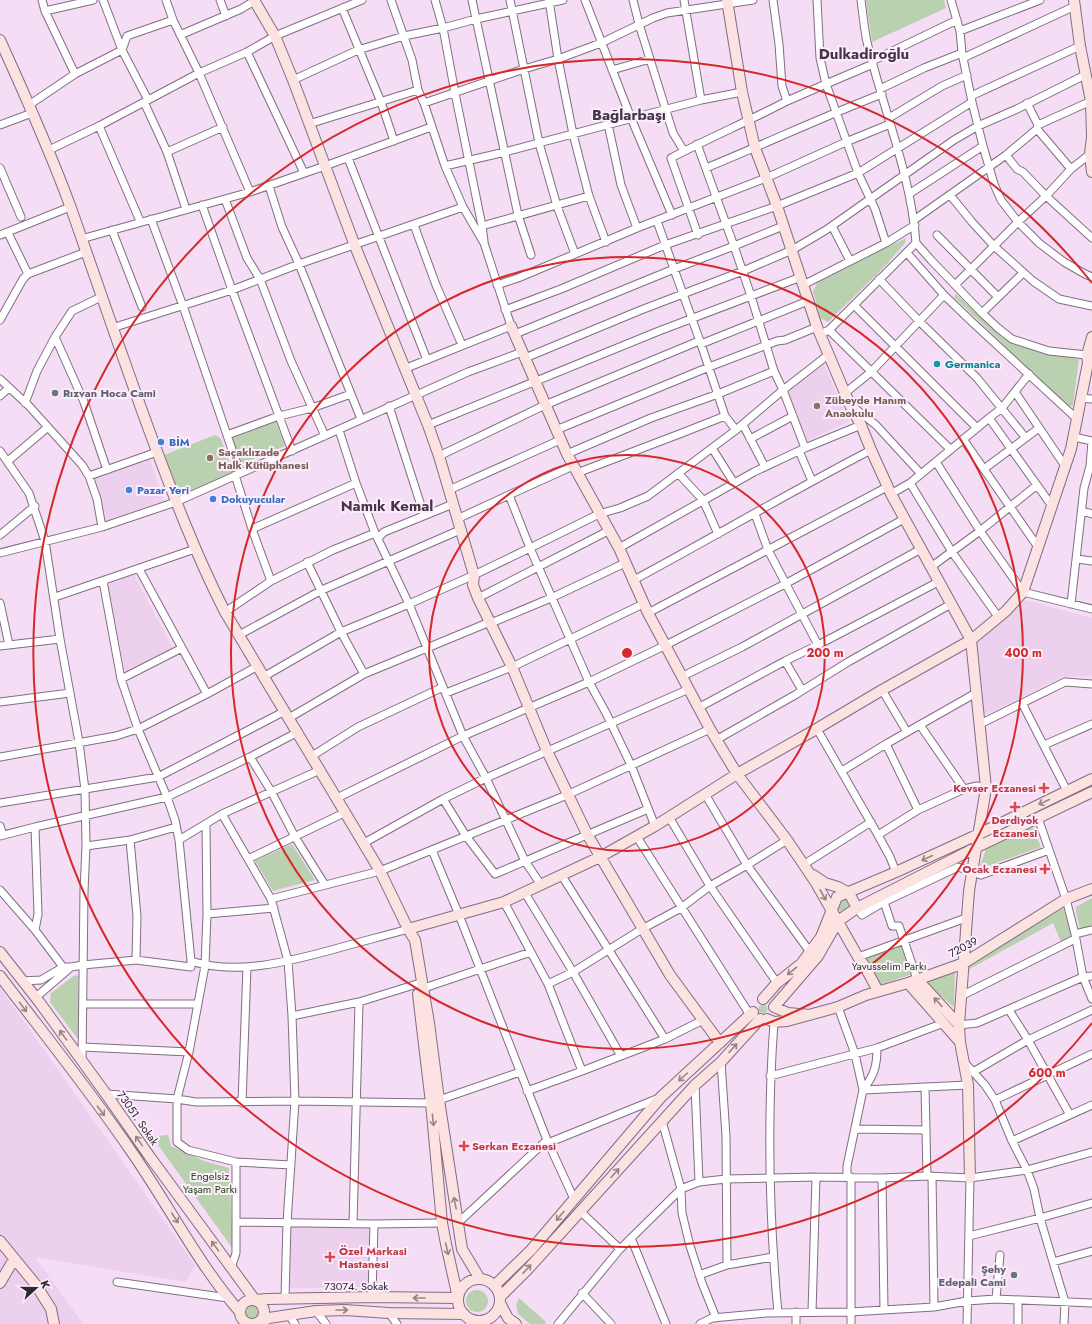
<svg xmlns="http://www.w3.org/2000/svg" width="1092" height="1324" font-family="Jost,sans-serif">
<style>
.built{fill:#ecd0ed}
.green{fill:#b9d1ae}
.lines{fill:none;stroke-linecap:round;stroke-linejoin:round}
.street-casing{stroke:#826d83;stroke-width:9}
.secondary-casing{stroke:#826d83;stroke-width:12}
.street{stroke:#fff;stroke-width:7}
.secondary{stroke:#fce2e1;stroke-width:10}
.oneway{stroke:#968488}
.ring{fill:none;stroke:#d62828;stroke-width:2}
.culture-dot{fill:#0f9aa8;stroke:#fceefd;stroke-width:1.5}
.worship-dot{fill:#6b7280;stroke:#fceefd;stroke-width:1.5}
.education-dot{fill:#8d6e63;stroke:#fceefd;stroke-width:1.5}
.shop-dot{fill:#3f7fe0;stroke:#fceefd;stroke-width:1.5}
.health-dot{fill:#e0444e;stroke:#fceefd;stroke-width:1.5}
.labels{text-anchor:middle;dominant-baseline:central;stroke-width:4;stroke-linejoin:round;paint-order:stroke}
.culture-label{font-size:11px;font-weight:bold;fill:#0d838f;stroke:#fceefd;text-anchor:start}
.worship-label{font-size:11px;font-weight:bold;fill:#5b616d;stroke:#fceefd;text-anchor:start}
.education-label{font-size:11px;font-weight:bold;fill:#785e54;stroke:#fceefd;text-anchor:start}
.shop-label{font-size:11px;font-weight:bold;fill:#366cbe;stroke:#fceefd;text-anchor:start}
.health-label{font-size:11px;font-weight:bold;fill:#be3a42;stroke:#fceefd;text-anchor:end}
.street-label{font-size:11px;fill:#302730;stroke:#fceefd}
.park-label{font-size:11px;fill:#254513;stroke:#fceefd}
.district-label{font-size:15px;font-weight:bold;fill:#453347;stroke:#fceefd}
.centre{fill:#d62828;stroke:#fceefd;stroke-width:2}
.ring-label{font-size:12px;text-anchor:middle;font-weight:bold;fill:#d62828;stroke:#fceefd;stroke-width:4;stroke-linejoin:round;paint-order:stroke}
</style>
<rect width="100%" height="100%" fill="#f4ddf5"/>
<path class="built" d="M824,364L849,422L806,441L786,389Z
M150,459L164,501L107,520L93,478Z
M134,575L174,650L126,675L108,589L109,584Z
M1025,600L1092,618V676L1062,677L987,714L982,711L975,645Z
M0,988L11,1003L195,1265L186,1282L35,1257L83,1324H0Z
M370,1225L369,1287L290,1288L291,1227Z"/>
<path class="green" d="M866,0H944L946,8L872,42Z
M906,238L905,243L886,265L828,322L820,318L813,291L817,283Z
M956,294L1003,338L1012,343L1041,351L1079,359L1073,405L1069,407L954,297Z
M276,422L285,446L241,464L231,438Z
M215,435L221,439L233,473L192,492L178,495L174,492L164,455Z
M1032,827L1041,847L979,869L986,849Z
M292,844L315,880L273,891L255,861Z
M848,898L852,906L843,913L841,912L837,908L840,899Z
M1092,898V927L1080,929L1076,912V907Z
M1063,908L1073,936L1061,942L1053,923L966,971L967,964Z
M902,944L912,974L879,985L865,958Z
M955,970L954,1007L924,982Z
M75,975L78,976V1037L77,1038L50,1002L51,993Z
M758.5 1009a4.5 4.5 0 1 1 9 0a4.5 4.5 0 1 1-9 0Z
M168,1135L171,1146L204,1161L229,1168L233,1249L158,1145H153L148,1137Z
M466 1301a11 11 0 1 1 22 0a11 11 0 1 1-22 0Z
M519,1298L546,1322L545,1324H530L518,1314L516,1305Z
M246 1312a6 6 0 1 1 12 0a6 6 0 1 1-12 0Z"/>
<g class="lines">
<g class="street-casing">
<path id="street" d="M42,0L45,11L75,74
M103,0L122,50L148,100
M166,0L173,20L199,73L250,192
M220,0L226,16
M391,0L412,60L418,90L424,103L445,166L463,207L484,243L511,326L404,369
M435,0L443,28L455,93L482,226
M472,0L518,215L531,255
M510,0L539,143L557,206L575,254
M549,0L558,59L573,134L589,196L606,242
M585,0L631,118L672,215
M633,0L639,24L673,133L684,151
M951,0L960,31L962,53L972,102L983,146L994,184L1001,200L1018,222L1039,243L1064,262L1085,274L1092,277
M342,8L381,102L394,141
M45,11L93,0
M960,31L1040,0
M180,35L241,9L256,0
M247,52L304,173
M963,58L1075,6
M872,61L957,20
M873,64L826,84L858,173L875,209L886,243
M612,70L650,59
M293,80L358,50L404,36L443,28L476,19L563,0
M880,89L924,68L962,53
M971,96L1080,46
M701,100L742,92
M787,101L826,84L820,58L817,0
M144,102L167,152L186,209
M424,103L524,69L558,59L601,43L653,18L667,13L753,0
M1027,103L1038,125
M29,105L75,74L122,50L127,36L173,20
M889,118L942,86L967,75
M309,124L418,90
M608,124L621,185L637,228
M0,125L32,113
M99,126L140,221
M1037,129L1071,169
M697,144L734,246L783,226
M49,150L99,126L199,73L247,52L275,36L362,0
M167,152L223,127
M1006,155L1017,169L1023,172L1046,196L1092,238
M348,158L427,360
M445,166L505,152L701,100L684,0
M0,168L21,217
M706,168C765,144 822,117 882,94
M269,186L282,227L299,264L351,394
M909,194L983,146
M950,195L972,222L994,246L1033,281L1059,299L1092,306
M225,199L247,258L260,279L291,361L325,436
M202,205L232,290L292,451
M151,219L183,306L227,435
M914,220L1006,155L1037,129L1038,125L1091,101
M657,221L674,269L734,246L751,296L774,371L783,390L736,430
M414,225L436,285L462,345
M832,226L850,261
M112,230L142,307
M8,233L28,274
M0,235L70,207
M698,235L671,158C709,138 749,121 787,101L782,86L779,44L773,0
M937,235L998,297
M81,239L250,192L325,166L431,127
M484,241L482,226L589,196
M916,243L931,260L982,313L998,328L1012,339L1049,351L1087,355
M907,253L944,295L972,322L1077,419
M879,279L920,322L977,378L1025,437
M497,285L518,278L637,228L766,178L846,142L890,124
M803,285L886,243L915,225
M955,285L1018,222L1046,196L1071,169L1090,154
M854,305L977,428L910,483L891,494
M505,310L561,289L665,245L777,206L858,173L972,102
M982,313L1023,273
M0,320L23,279L28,274L86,252
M112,328L232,290L299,264L463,207
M829,330L950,449
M515,334L674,269L701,344L808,301
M820,334L829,330L916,243C911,174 883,109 867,42C864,28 863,14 861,0
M55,337L84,402L107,470
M525,358L641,310L743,271L792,250L826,230L954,140L978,126L1017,109L1085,75
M0,379L29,406L82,465L89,476L97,499L102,527
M1015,392L1065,466
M845,393L871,372L944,295
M0,396L9,388
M1081,398L1092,399
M25,403L37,371L55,337L72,311L101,297
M389,406L424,515
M852,406L876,425L921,474
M989,418L1002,408L1029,374
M428,425L659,331L801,277
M743,425L765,467
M977,428L989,418L1052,506
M556,430L709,367L777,341L785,340L817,327
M1074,437L1092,441
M750,439L793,416
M963,439L1038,547
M712,448L734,483
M805,448L783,390L828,355
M0,451L29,493L45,541L60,639L79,742L85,790L86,846L84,891L82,1062
M799,451L812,481
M567,454L651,418L718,394L774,371
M439,456L545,405L699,341
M8,461L48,427
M936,462L980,531L1023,592L1092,609
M984,469L1039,428
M240,473L227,435L279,416L312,408L351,394L361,419
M577,473L682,433L725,416
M678,473L703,500L718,534
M89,476L157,452
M356,483L375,533L409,604L463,736L486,778L525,861L541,885
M910,483L952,552L999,618
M449,490L560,440
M509,495L573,466
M1082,511L1092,514
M755,514L768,550L818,645L938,582
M252,529L356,483L339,430
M0,535L35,506
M378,538L384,532L453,504
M619,548L754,472L805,448L861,425
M0,553L102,527L176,502L468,372L522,352
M1077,559L1092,561
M307,562L341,632L364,674L485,624L491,623L551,598L625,563
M931,567L980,531L1037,485
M139,569L207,694
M103,581L121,679L138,729L167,797L175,820L179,840L191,961
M271,581L333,550L375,533
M632,581C712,538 790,492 871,450
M55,597L195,549
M478,598L608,531
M0,603L9,645
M1071,604L1084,488L1090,466L1092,441
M225,612L271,581L252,529L235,475
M648,613L887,487
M239,635L322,590L460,530
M0,646L60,639
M785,661L802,690
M265,676L341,632L409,604L474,575L530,548L509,495L457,519
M681,677L742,647L921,549
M121,679L182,648
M882,690L907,732
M446,693L512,667L643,604
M0,702L70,693
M1022,703L1067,791
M698,708L785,661L818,645
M289,718L364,674
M980,724L1065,682L1092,684
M920,725L964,789
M817,729L878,835L890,857L896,872
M716,740L795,695L848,662L951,604
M886,744L918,810
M1044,745L1092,724
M312,756L358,727L443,687
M0,757L116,736L138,729L207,694L258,666
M250,757L271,791L295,837L325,885
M842,771L886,744L976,693
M705,794L747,865L810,952
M337,798L463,736L589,682L664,646L785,584L904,519
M443,799L466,836L495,874L648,809
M0,803L158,777L285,711
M222,814L271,899L288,961L292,1016L295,1101L287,1223L285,1298
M669,817L710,886L777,983
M206,825L207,914L205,966L189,1052L177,1099V1142L188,1150L236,1162L291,1165
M0,826L3,835
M655,826L631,765L606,713L589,682L530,548L599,514L620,508L648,496L736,430L725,416L701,344
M35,827L38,914L35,930
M878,835L918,810L964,789L977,786L986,788
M0,836L35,827L167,797L250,757L298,732
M637,837L750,1015
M130,840L137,916L136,960
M179,840L222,814L320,770
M364,843L443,799L486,778L689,689
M86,846L130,840L176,827
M432,850L459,915L547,1140L574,1199
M248,859L346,812
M803,865L871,822
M562,876L665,1039L703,1020
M0,890L35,930L63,967
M525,893L573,972L621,1056
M271,899L380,871L567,795L710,729
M504,902L548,984
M884,902L892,926H899L917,979
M857,908L862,915L884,902L958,867L981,875L1049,850
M207,914L274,908
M1075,934L1092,930
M858,957L966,918
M1092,976L1083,977L1092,999
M22,981L41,980L63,967H71L83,965L136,960L191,967V961C236,976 291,961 335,949C359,942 384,936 408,929
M424,988L531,952
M961,996L1075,939
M35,998L71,967
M83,1004H197
M838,1007L855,1054L863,1090L847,1166V1177
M1009,1010L1028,1040L1070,1115
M292,1016L359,1002L417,984
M774,1022C767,1118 769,1216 778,1313
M959,1025L977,1023L1083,977L1075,934L1066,899L1038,818
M665,1039L582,1071L548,984L573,972L642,929L681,908L710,886L747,865L787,840
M82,1047L189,1052
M721,1062L726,1136L727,1265
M965,1063L985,1085L995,1100L1012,1141L1027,1170L1034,1189L1040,1218L1053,1262L1065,1302L1064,1324
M973,1072L1028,1040L1092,1010
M770,1076L877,1048L944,1023
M695,1085L699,1182
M925,1087L927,1176
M863,1090L968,1085
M863,1090C874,1075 877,1067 877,1048
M527,1091L582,1071
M106,1094L177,1099L196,1102L295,1101L431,1103
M439,1100L520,1072
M995,1100L1092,1054
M242,1103L247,967
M662,1121L681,1189L682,1213L690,1246L702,1283L716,1318
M855,1129L925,1130
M1012,1141L1092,1105
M548,1143L659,1098
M932,1176L934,1307
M851,1177V1324
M882,1178L884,1310
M580,1211L620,1249
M237,1222L374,1224L442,1223
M459,1222L547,1140
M353,1224L359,1002
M969,1236L1040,1218L1092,1203
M631,1238L666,1324
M1053,1262L1092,1251
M231,1268L236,1253V1162
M699,1275L727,1265L773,1257
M117,1282L228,1298
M582,1293L611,1324
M372,1297L374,1224
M996,1299L1000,1255
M316,1311L326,1324
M796,1312V1324
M812,1312L816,1177
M389,1313L397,1324
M289,1315L295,1324
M469,1319L470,1324
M558,1324L620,1249L681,1189L699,1182L726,1179L816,1177L882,1178L927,1176L970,1178L1027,1170L1092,1152
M700,1324L712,1318L766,1313L850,1312L934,1307L967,1301L996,1299L1092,1303
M967,1324L970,1178
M1018,1324V1301"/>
</g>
<g class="secondary-casing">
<path id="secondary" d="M254,0L275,36L293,80L355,246L428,425L439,456L474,575L473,585L478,598L512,667L547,751L587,834L670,975L720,1043
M1074,0L1080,46L1091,101L1092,137L1090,154L1092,172
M0,40C25,95 50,151 71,208C97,282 122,356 149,430C172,492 195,553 225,612L380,871L408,929L415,940L429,1023L439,1100L462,1249L480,1279
M511,326L567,454L619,548L648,613L710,729L737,774L787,840L816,883L858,957L864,965L878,991
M813,875L825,883L838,887L849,893L857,908
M408,929L504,902L600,857L655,826L737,774L813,731L882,690L971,640L891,494L871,450L861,425L850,405L817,327L777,206L755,148L742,92L727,0
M0,952L40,1003L106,1094L150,1157L255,1300L267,1299L372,1297L458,1298L446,1244L442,1223L431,1103L418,994
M0,976C44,1034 90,1091 131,1151C168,1204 198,1264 240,1312
M917,979L959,1025
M908,983L960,1042
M763,999L777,983L801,964L810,952L821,937L837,897L896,872L979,834L1092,779
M810,1015L788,1013L774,1007L818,956L838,921L857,908L975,848L1092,792
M767,1019L774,1022L787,1021L838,1007L866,995L908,983L964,963L1066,899L1092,889
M970,1178L968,1085L960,1042L959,1025L969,891L986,788L971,640L1006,611L1023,592L1071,449L1088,363L1087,355L1092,337
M0,1241L36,1285L51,1309L54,1324
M458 1300a21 21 0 1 1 42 0a21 21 0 1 1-42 0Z
M0,1283L14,1259
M495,1285L531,1250L661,1097L753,1012
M500,1297L528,1269L695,1085L721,1062L760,1019
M240 1312a12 12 0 1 1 24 0a12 12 0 1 1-24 0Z
M500,1303L508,1318L516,1324
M264,1324L262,1319L316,1311L345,1310L389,1313L464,1314"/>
</g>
<use href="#street" class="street"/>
<use href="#secondary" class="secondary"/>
</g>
<defs><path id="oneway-shaft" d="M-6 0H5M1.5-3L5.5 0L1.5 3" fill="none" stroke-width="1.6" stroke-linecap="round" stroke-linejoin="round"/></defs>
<g class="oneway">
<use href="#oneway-shaft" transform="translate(1044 802) rotate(155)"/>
<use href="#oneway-shaft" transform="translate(927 858) rotate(155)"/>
<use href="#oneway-shaft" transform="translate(823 895) rotate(61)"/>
<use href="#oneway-shaft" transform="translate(792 971) rotate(141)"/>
<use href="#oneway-shaft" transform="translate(938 1002) rotate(-132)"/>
<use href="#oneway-shaft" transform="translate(23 1007) rotate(53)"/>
<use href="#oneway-shaft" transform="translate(63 1035) rotate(-126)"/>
<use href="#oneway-shaft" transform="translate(733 1048) rotate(-48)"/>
<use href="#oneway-shaft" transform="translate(683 1077) rotate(138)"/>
<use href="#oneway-shaft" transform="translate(101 1111) rotate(53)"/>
<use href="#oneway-shaft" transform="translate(433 1120) rotate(84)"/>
<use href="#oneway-shaft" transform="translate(139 1141) rotate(-125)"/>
<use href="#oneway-shaft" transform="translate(615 1173) rotate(-48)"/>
<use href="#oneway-shaft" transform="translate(455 1203) rotate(-101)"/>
<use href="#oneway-shaft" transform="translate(560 1216) rotate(130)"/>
<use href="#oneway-shaft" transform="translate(175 1218) rotate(57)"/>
<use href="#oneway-shaft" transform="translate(215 1246) rotate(-126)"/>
<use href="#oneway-shaft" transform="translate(447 1249) rotate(77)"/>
<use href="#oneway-shaft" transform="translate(527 1269) rotate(-47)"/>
<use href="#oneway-shaft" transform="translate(419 1298) rotate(180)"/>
<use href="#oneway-shaft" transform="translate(342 1310)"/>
</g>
<g class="ring">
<circle cx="627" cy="653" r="198"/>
<circle cx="627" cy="653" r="396"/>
<path d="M1092 1023A594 594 0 1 1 1092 283"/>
</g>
<circle class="culture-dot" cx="937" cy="364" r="4"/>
<g class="worship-dot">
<circle cx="55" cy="393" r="4"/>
<circle cx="1014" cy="1275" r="4"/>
</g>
<g class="education-dot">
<circle cx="817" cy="406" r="4"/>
<circle cx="210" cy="458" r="4"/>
</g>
<g class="shop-dot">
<circle cx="161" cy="442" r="4"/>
<circle cx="129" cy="490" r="4"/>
<circle cx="213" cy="499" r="4"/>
</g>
<g class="health-dot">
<path d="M1042 782h4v4h4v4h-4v4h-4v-4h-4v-4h4z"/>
<path d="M1013 801h4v4h4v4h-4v4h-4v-4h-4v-4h4z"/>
<path d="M1043 863h4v4h4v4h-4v4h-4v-4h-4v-4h4z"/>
<path d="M462 1140h4v4h4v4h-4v4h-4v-4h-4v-4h4z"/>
<path d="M328 1251h4v4h4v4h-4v4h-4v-4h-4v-4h4z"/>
</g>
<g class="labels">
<g class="culture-label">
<text x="945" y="364">Germanica</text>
</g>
<g class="worship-label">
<text x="63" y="393">Rızvan Hoca Cami</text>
<text x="1006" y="1269" text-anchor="end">Şehy<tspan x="1006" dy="13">Edepali Cami</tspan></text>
</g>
<g class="education-label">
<text x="825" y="400">Zübeyde Hanım<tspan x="825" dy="13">Anaokulu</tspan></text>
<text x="218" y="452">Saçaklızade<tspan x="218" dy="13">Halk Kütüphanesi</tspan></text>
</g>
<g class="shop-label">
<text x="169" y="442">BİM</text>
<text x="137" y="490">Pazar Yeri</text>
<text x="221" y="499">Dokuyucular</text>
</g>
<g class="health-label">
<text x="1036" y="788">Kevser Eczanesi</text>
<text x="1015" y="820" text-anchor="middle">Derdiyok<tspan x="1015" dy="13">Eczanesi</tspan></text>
<text x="1037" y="869">Ocak Eczanesi</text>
<text x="472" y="1146" text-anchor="start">Serkan Eczanesi</text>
<text x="339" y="1251" text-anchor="start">Özel Markasi<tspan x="339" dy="13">Hastanesi</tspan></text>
</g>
<g class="street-label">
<text transform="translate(963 947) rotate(-28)">72039</text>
<text transform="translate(138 1118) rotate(55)">73051. Sokak</text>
<text x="356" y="1286">73074. Sokak</text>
</g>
<g class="park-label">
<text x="889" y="966">Yavusselim Parkı</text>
<text x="210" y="1176">Engelsiz<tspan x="210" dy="13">Yaşam Parkı</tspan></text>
</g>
<g class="district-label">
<text x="864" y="54">Dulkadiroğlu</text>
<text x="629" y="115">Bağlarbaşı</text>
<text x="387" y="506">Namık Kemal</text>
</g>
</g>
<circle cx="627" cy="653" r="6" class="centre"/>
<g class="ring-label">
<text x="825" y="657">200 m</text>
<text x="1023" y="657">400 m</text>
<text x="1047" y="1077">600 m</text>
</g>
<g transform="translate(36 1288) rotate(69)" stroke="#fceefd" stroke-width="3" paint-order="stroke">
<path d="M0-3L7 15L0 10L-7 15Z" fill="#302730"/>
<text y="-6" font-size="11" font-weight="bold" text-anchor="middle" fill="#302730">K</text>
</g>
</svg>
